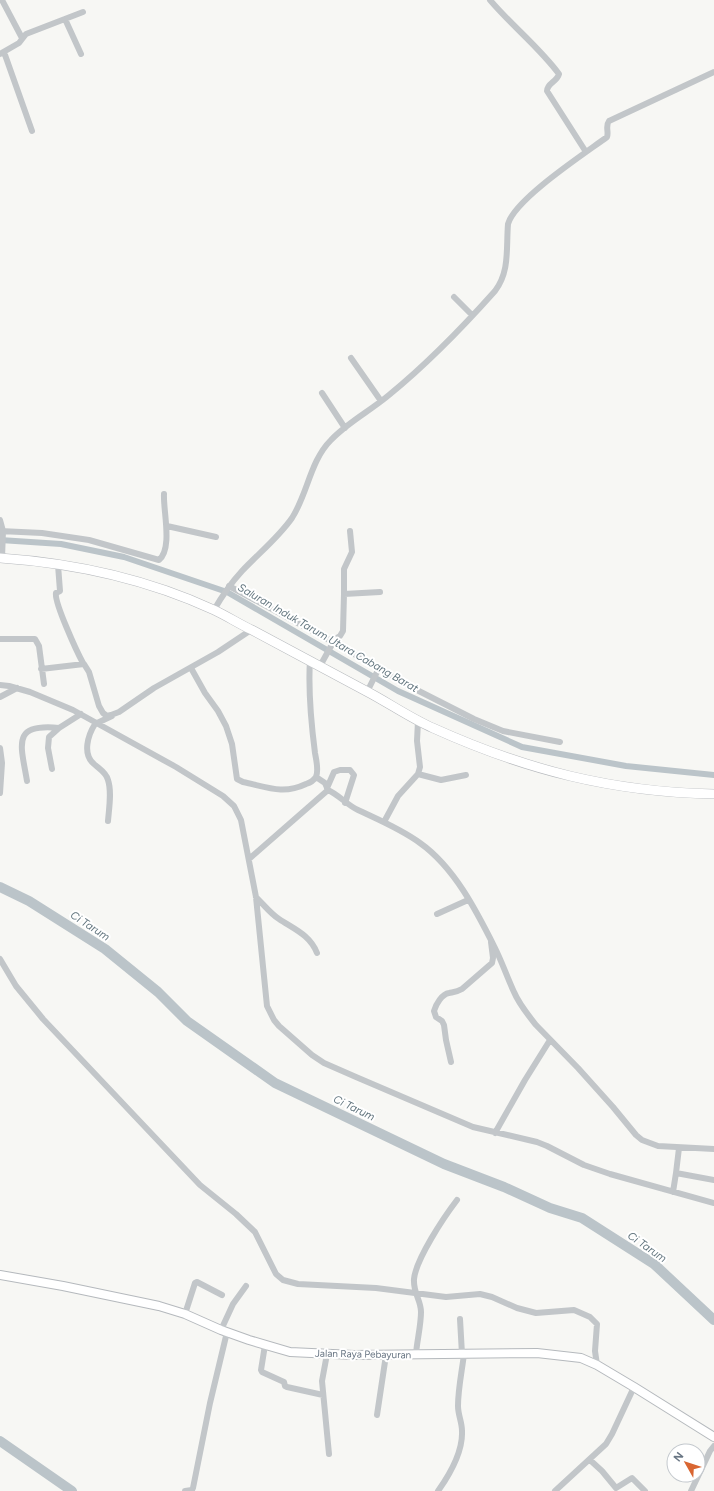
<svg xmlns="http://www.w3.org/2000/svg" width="714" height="1491" font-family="Figtree,sans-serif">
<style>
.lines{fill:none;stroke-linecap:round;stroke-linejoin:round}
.canal{stroke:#bbc4c9;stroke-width:6}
.river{stroke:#bbc4c9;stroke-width:10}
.secondary-casing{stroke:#b5b9bd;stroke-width:10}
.primary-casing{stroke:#b6b9bd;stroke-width:10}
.minor{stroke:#c2c6c9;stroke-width:6}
.secondary{stroke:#fff;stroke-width:8}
.primary{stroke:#fff;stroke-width:9}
.labels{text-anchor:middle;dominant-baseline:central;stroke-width:4;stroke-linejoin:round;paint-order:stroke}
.street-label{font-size:10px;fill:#687583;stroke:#fff}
.water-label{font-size:11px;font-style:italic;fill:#63767f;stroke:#fff}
</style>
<rect width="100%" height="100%" fill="#f7f7f4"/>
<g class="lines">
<path class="canal" d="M0,540L61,544L124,557L227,592L398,691L522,747L626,766L714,775"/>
<path class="river" d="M0,887L29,901L105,949L158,992L187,1021L275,1083L444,1164L504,1187L550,1208L582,1218L654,1264L714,1320
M0,1441L72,1491"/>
<g class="secondary-casing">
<path id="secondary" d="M0,1275L63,1286L159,1306L185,1314L221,1330L249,1340L290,1352L354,1355L537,1353L581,1358L597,1365L634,1387L714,1437"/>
</g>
<g class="primary-casing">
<path id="primary" d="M0,558C73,563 147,579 214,610C227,616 239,624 252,630C290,650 328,671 366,691C389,703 410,718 433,728C526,770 612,792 714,794"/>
</g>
<path class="minor" d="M2,0L22,38
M490,0C512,26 539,47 559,74C557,82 547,83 547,91L586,152
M65,19L81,54
M4,52L32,131
M0,54L19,43L26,34L83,12
M454,297L472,315
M351,358L381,401
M322,393L345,428
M0,520L3,531L2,558
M167,526L216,537
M0,531L42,533L89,540L159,560C173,548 163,511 164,494
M58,565L60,591L56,593C54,602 77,652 83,663
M229,586L333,642L409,686L474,719L503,731L560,742
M344,594V569L352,552L350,531
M214,610C222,596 231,583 242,571C259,553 278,538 292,518C308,493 310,461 331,440C348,422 370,411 389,395C427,364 462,328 495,291C510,271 506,249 508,224C515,199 584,154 607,137C609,132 605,126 609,121L714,72
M0,639H35L39,646L44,684
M320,666L335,639L340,636L343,631L344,594L380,592
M191,668L205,693L218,711L226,726L232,744L237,779L243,782C267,787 283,795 306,784C309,783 314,780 316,777C319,770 316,759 315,753C311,722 308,691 310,660
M41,669L84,664L89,672L99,706L103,713L107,716L111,715L119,712L154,688L218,652L251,630
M0,685L9,686L30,692L73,710L176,767L223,796L234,806L241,820L256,897L267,1006L274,1020L279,1026L312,1055L324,1063L356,1077L473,1127L537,1142L547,1146L584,1165L610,1174L714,1203
M367,692L379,668
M0,697L17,688
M0,748L2,763L0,793
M52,769L48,748L49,737L59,728L81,714
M418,774L441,780L466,775
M316,777L325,783L328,790
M27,781C21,745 11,723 59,728
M327,788L334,772L340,770H350L354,775L345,803
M108,821C109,808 112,792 108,780C106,772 99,769 94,764C82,754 88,735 95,724L112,716
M384,822L398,796L418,774L420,767L417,741L418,721
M249,859L328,790C339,795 347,805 358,810C379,820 401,829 420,843C454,867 476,910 495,948C502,962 507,977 514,992C519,1004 528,1015 536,1025L578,1068L613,1107L636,1135L642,1140L658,1146L714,1149
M256,897C264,905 271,914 279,919C294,929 310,935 317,953
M437,914L468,900
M0,959L16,986L43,1019L200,1185L236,1214L255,1232L276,1274L283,1280L298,1284L376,1288L446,1297L480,1294L492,1297L517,1308L536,1313L574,1310L590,1317L597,1324L595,1351L597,1365
M451,1062L446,1040L444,1025L442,1021L436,1017L434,1011C436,1004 442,994 449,993C454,992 457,992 462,989L492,963L493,958L491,942
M495,1133L525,1080L550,1040
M679,1148L676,1173L714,1180
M673,1192L676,1173
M185,1314L195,1283L197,1282L222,1295
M460,1319L462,1354
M221,1330L233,1304L246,1286
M265,1345L261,1370L262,1372L284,1382L285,1386L287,1387L323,1395
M327,1354L322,1381L329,1454
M416,1354C417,1341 421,1325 421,1312C421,1300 413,1293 414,1279C416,1259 444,1217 457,1200
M377,1415L386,1355
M590,1460L602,1471L616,1488L632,1478L645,1491
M185,1491L192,1490L193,1488L210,1403L227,1332
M438,1491C450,1474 463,1452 462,1431C462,1422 458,1415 458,1406C458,1389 462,1371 464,1354
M555,1491L606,1444L612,1434L634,1387
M691,1491L710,1451L714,1446"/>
<use href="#secondary" class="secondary"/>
<use href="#primary" class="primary"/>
</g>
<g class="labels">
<g class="street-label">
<text transform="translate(363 1354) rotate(1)">Jalan Raya Pebayuran</text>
</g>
<g class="water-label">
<text transform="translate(328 638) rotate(30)">Saluran Induk Tarum Utara Cabang Barat</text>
<text transform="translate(90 926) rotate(33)">Ci Tarum</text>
<text transform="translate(354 1108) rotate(26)">Ci Tarum</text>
<text transform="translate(647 1247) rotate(35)">Ci Tarum</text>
</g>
</g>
<g transform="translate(686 1463) rotate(309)"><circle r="19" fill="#ffffff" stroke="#c3c8cd"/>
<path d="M0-3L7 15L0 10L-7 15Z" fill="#d96632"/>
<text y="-6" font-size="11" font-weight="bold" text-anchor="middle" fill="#687583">N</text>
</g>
</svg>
